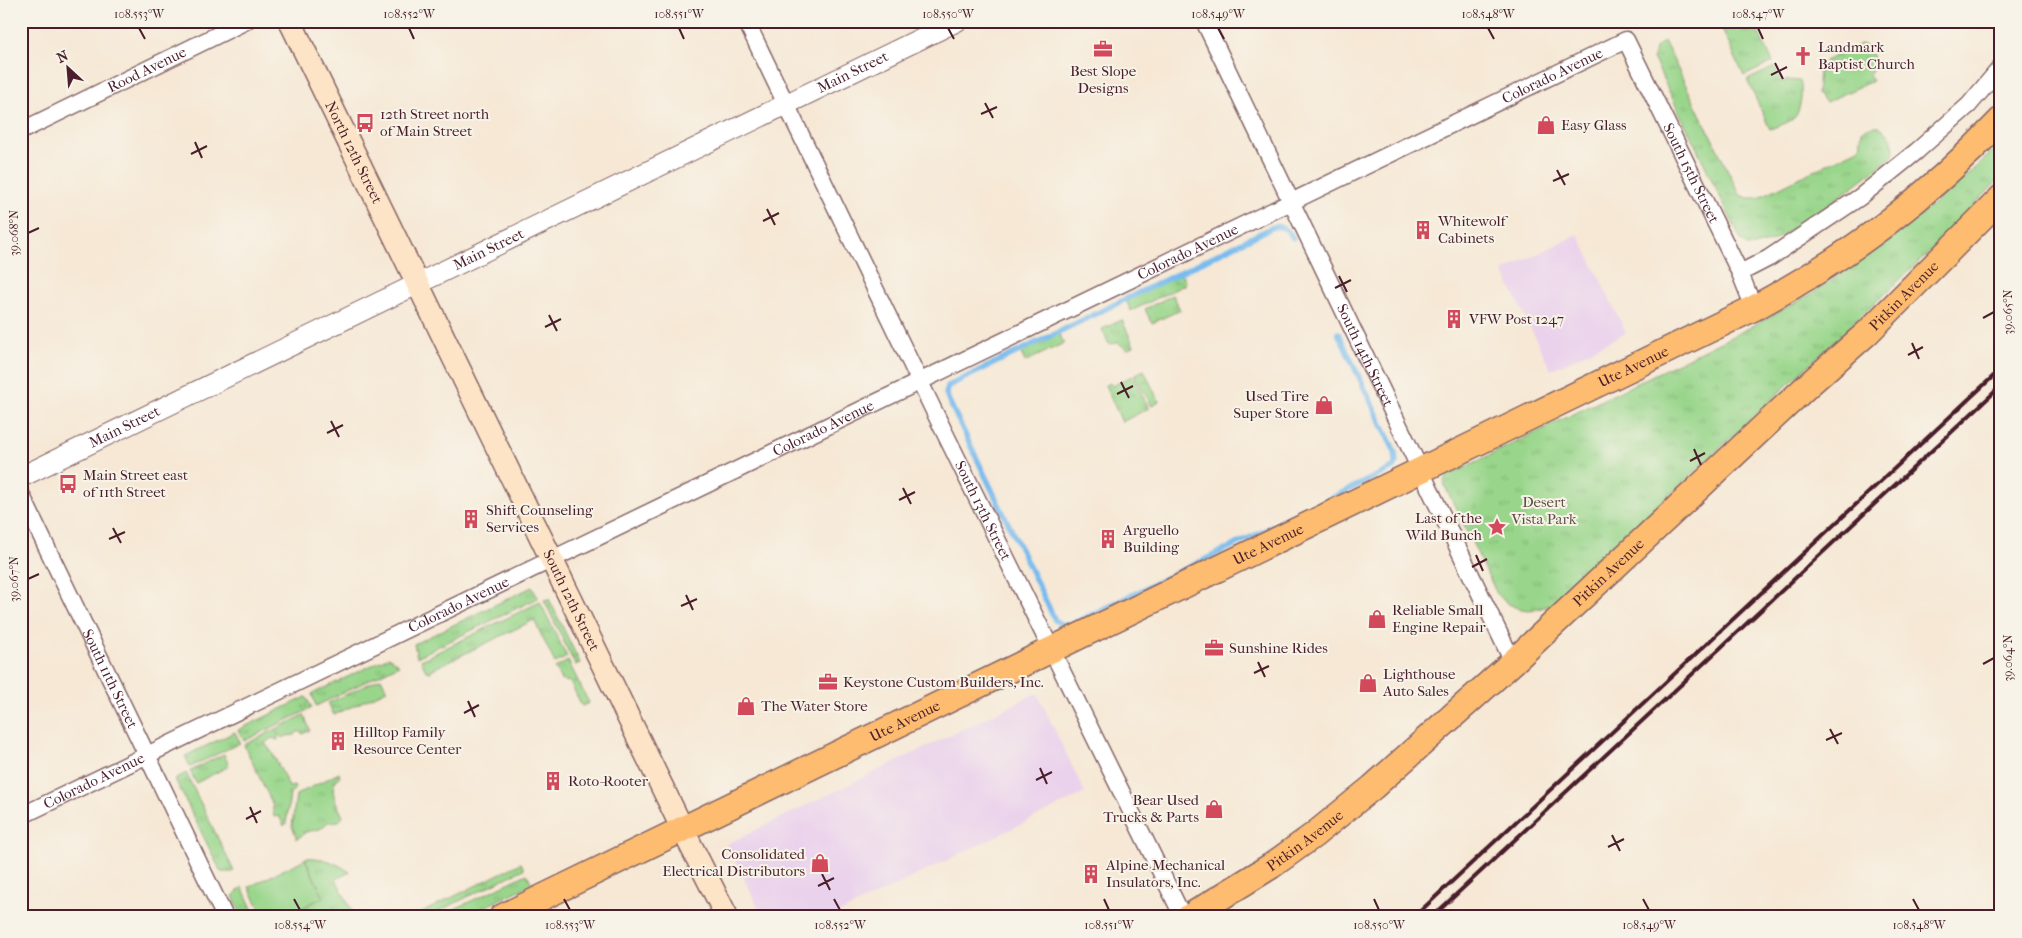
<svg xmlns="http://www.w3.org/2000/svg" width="2022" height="938" font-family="'IM FELL French Canon',serif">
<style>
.built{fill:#ead1ec}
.grass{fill:url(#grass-tufts);stroke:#727a5b}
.pitch{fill:#99d68b;stroke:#727a5b}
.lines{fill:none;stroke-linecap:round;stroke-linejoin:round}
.stream{stroke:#78bbee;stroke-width:5.5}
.minor-casing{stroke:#866566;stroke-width:19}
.tertiary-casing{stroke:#866566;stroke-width:22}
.secondary-casing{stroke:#866566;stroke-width:25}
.primary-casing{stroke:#866566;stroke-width:28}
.minor{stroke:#fff;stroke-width:16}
.tertiary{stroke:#fff;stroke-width:20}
.secondary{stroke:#fee4c6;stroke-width:22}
.primary{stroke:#fdbc70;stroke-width:25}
.rail{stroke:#4a1f2b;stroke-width:4}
.ticks{fill:none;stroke:#4a1f2b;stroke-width:2}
.labels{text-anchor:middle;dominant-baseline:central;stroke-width:4;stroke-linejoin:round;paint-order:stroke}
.poi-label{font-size:15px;fill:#4a1f2b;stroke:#f7f3e8;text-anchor:start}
.street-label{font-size:15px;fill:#4a1f2b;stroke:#f7f3e8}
.park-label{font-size:15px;fill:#5e4d43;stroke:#f7f3e8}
.neatline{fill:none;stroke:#4a1f2b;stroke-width:2}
.ticks-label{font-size:12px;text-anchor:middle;fill:#4a1f2b}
</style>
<defs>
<pattern id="grass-tufts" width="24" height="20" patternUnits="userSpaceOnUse" patternTransform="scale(1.25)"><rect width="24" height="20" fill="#99d68b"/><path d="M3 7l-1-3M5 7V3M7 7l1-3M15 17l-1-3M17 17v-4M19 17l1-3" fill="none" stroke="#85b778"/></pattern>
</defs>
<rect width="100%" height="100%" fill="#f7f3e8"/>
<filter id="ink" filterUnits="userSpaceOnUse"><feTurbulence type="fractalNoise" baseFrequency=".02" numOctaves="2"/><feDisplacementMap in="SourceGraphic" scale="10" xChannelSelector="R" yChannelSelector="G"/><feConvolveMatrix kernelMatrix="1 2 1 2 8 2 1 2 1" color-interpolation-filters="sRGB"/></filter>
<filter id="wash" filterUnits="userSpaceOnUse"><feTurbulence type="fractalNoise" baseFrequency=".0096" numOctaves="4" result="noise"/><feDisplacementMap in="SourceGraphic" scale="20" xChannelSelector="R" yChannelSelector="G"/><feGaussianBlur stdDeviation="1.12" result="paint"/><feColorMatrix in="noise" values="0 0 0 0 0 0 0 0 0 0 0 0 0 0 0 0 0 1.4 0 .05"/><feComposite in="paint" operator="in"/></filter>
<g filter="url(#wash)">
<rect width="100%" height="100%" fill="#f6e8d5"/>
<path class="built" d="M1578,234L1626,333L1551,370L1503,271Z
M1037,693L1085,793L831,917H763L727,844Z"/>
<path class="grass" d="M1718,21H1753L1773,62L1744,76Z
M1664,41L1740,195L1748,198H1758L1860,148L1862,130L1873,126H1879C1890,134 1896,143 1893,156L1830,204L1773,241L1754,246H1747L1741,240L1653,58L1655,48Z
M1861,44L1867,46L1876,63L1869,75L1872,81L1826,102L1817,94L1819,70L1825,61Z
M1775,67L1782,82L1789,80L1800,81C1803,90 1801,113 1793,119C1786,124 1777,126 1770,129L1747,80Z
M2001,142V177L1934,248L1554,603C1532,614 1514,612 1497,594L1445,486L1444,481L1449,475L1743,331L1808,296L1890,241L1977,167Z
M1179,274L1182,275L1186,284L1131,311L1127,302L1128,299Z
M1173,295L1180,310L1152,323L1151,322L1145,309Z
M1122,320L1134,346L1128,349L1118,343L1109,344L1102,329Z
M1058,333L1064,343L1025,362L1020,351Z
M1144,370L1159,402L1152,406L1134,375Z
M1132,376L1149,408L1122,422L1105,385L1110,383L1112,386Z
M532,587L538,598L417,657L414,644Z
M549,599L580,663L575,665L544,600Z
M540,602L567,657L555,663L534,620L431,670V672L426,671L421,660Z
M389,657L399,665L316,706L312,694Z
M568,661L589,703L582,706L570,682L561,680L555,668Z
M381,678L387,690L334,715L328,703Z
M306,697L312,708L244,741L238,730Z
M304,715L310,730L303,734L298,731L295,735L286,736L282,738L278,734V740L272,738L265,743L273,754L289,787L294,786L295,788L290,794L286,824L284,826L279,816L274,817L272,803L244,745Z
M235,732L240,743L190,767L185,756Z
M224,754L229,766L196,783L190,771Z
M186,773L234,871L233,872H221L175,779Z
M339,773L340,776C326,788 337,803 343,817L339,821L328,822L320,829L306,832L297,839L292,826L296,795Z
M305,858C323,857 335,862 350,872L336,879L355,917H284L323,897Z
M521,863L524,869L427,917H413Z
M527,874L532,884L464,917H438Z
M242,887L256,917H242L233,896Z"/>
<path class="pitch" d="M305,859L323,897L284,917H264L249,887Z"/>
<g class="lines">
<path class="stream" d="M1293,238C1288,230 1283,225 1273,227L948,386L946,393L949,401L1055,620C1060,625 1064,626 1072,624L1393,468L1396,462L1395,452L1338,333"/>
</g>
</g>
<g filter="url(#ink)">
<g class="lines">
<g class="minor-casing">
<g id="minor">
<path id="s1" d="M746,21L933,409L1183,917"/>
<path id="s2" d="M1204,21L1513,662"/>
<path id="s3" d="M21,131L246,21"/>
<path d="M1740,273L1769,258L1860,197L1917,151L1969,105L2001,67"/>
<path id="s4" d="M21,494L225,917"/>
<path id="s5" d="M21,816L1626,40L1740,273L1754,308"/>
</g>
</g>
<g class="tertiary-casing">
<g id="tertiary">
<path id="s6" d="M21,477L957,21"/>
</g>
</g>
<g class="secondary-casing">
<g id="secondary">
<path id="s7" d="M290,21L683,830L727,917"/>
</g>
</g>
<g class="primary-casing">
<g id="primary">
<path id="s8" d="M502,917L1754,308C1849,257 1927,198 2001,120"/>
<path id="s9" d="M1189,917L1271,866L1314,835L1373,787L1513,662L1807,386L1867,333L2001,198"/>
</g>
</g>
<use href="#minor" class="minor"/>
<use href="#tertiary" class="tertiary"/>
<use href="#secondary" class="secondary"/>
<use href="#primary" class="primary"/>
<path class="rail" d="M1414,917L2001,369
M1432,917L2001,386"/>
</g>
</g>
<path class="ticks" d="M139,28L145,39M409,28L414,39M679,28L684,39M948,28L954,39M1218,28L1224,39M1488,28L1494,39M1758,28L1763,39M1775,63L1783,79M1771,75L1787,67M985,103L993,118M981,114L997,107M195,142L202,158M191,154L207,146M1557,170L1565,185M1553,181L1569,174M767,209L775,225M763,221L779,213M28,233L39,228M1339,276L1347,292M1335,288L1351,280M549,315L557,331M1983,318L1994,312M545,327L561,319M1912,343L1919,359M1908,355L1923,347M1121,382L1129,398M1117,394L1133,386M331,421L339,437M327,433L343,425M1694,449L1701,465M1690,461L1705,453M903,488L911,504M899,500L915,492M113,528L121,543M109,539L125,532M1476,555L1483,571M1472,567L1487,559M28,579L39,574M686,595L693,610M681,606L697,599M1258,662L1265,677M1983,664L1994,658M1254,673L1269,666M468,701L475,717M464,713L479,705M1830,729L1838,744M1826,740L1842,733M1040,768L1047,784M1036,780L1052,772M250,807L257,823M246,819L261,811M1612,835L1620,851M1608,847L1624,839M822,874L830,890M818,886L834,878M294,899L300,910M564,899L570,910M834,899L840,910M1104,899L1109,910M1374,899L1379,910M1643,899L1649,910M1913,899L1919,910"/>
<defs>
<g id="office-bare" transform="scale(1.5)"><path d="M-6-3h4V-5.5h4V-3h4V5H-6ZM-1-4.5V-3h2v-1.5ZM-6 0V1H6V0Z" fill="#d1495b" stroke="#f7f3e8" stroke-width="2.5" paint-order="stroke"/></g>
<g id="church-bare" transform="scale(1.5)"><path d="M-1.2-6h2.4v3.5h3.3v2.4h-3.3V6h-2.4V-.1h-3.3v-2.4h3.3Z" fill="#d1495b" stroke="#f7f3e8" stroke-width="2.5" paint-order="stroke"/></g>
<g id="bus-bare" transform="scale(1.5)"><path d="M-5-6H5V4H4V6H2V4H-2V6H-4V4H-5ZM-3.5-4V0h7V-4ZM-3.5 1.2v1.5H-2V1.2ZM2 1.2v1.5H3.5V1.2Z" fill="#d1495b" stroke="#f7f3e8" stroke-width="2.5" paint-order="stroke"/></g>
<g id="shop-bare" transform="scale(1.5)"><path d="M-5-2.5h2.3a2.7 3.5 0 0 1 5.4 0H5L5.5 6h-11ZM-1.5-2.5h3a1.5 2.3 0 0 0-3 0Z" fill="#d1495b" stroke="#f7f3e8" stroke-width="2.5" paint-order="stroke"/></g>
<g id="building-bare" transform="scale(1.5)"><path d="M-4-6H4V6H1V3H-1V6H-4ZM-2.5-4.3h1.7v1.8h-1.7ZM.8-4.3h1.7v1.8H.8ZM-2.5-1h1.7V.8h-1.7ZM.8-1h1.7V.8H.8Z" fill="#d1495b" stroke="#f7f3e8" stroke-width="2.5" paint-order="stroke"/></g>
<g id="sight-bare" transform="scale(1.5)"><path d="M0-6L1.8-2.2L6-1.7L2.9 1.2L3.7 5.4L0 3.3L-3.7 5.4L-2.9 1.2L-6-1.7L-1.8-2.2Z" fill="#d1495b" stroke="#f7f3e8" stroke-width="2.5" paint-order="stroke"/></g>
</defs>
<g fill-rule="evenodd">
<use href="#office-bare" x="1103" y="49"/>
<use href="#church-bare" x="1803" y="56"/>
<use href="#bus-bare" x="365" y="123"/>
<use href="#shop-bare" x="1546" y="125"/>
<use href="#building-bare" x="1423" y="230"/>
<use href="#building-bare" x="1454" y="319"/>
<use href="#shop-bare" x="1324" y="405"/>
<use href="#bus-bare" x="68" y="484"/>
<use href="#building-bare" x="471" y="519"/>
<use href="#sight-bare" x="1497" y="527"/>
<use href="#building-bare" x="1108" y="539"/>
<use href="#shop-bare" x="1377" y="619"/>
<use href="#office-bare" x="1214" y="648"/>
<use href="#office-bare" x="828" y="682"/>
<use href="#shop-bare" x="1368" y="683"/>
<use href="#shop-bare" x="746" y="706"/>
<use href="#building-bare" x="338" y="741"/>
<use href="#building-bare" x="553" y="781"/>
<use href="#shop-bare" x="1214" y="809"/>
<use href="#shop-bare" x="820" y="863"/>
<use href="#building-bare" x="1091" y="874"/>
</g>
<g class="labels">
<g class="poi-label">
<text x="1818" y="47">Landmark<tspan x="1818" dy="17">Baptist Church</tspan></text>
<text x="1103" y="71" text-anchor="middle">Best Slope<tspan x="1103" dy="17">Designs</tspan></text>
<text x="380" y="114">12th Street north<tspan x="380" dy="17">of Main Street</tspan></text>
<text x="1561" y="125">Easy Glass</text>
<text x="1438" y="221">Whitewolf<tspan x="1438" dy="17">Cabinets</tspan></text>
<text x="1469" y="319">VFW Post 1247</text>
<text x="1309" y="396" text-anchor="end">Used Tire<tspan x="1309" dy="17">Super Store</tspan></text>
<text x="83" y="475">Main Street east<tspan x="83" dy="17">of 11th Street</tspan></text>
<text x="486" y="510">Shift Counseling<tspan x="486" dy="17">Services</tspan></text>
<text x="1482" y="518" text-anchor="end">Last of the<tspan x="1482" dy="17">Wild Bunch</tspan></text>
<text x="1123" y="530">Arguello<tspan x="1123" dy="17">Building</tspan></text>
<text x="1392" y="610">Reliable Small<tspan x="1392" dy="17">Engine Repair</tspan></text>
<text x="1229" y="648">Sunshine Rides</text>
<text x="1383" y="674">Lighthouse<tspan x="1383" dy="17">Auto Sales</tspan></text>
<text x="843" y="682">Keystone Custom Builders, Inc.</text>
<text x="761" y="706">The Water Store</text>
<text x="353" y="732">Hilltop Family<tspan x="353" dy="17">Resource Center</tspan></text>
<text x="568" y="781">Roto-Rooter</text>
<text x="1199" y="800" text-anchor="end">Bear Used<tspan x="1199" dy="17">Trucks &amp; Parts</tspan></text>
<text x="805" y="854" text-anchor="end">Consolidated<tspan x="805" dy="17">Electrical Distributors</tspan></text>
<text x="1106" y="865">Alpine Mechanical<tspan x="1106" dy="17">Insulators, Inc.</tspan></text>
</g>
<g class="street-label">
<text stroke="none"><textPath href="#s3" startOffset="140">Rood Avenue</textPath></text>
<text stroke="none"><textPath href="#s6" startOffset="925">Main Street</textPath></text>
<text stroke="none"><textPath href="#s5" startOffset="1701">Colorado Avenue</textPath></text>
<text stroke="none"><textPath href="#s7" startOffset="146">North 12th Street</textPath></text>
<text stroke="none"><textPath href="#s5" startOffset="1931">South 15th Street</textPath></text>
<text stroke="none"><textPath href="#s6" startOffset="520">Main Street</textPath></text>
<text stroke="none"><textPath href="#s5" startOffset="1296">Colorado Avenue</textPath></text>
<text stroke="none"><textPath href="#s9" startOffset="949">Pitkin Avenue</textPath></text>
<text stroke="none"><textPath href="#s2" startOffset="371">South 14th Street</textPath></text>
<text stroke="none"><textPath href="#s8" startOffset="1258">Ute Avenue</textPath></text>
<text stroke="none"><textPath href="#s6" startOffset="115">Main Street</textPath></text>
<text stroke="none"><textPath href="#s5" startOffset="891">Colorado Avenue</textPath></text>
<text stroke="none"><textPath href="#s1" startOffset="544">South 13th Street</textPath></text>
<text stroke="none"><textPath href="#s8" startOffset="852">Ute Avenue</textPath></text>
<text stroke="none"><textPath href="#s9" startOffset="544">Pitkin Avenue</textPath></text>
<text stroke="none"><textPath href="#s7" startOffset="644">South 12th Street</textPath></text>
<text stroke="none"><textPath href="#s5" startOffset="486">Colorado Avenue</textPath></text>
<text stroke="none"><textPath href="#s4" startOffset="205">South 11th Street</textPath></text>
<text stroke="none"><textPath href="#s8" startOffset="448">Ute Avenue</textPath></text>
<text stroke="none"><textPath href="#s5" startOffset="81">Colorado Avenue</textPath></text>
<text stroke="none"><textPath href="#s9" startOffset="139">Pitkin Avenue</textPath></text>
</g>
<g class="park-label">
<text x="1544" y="502">Desert<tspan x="1544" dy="17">Vista Park</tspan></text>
</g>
</g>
<rect width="2022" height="938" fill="none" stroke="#f7f3e8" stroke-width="55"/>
<g transform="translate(68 68) rotate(334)" stroke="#f7f3e8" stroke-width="4" paint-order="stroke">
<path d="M0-4L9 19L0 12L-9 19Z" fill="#4a1f2b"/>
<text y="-8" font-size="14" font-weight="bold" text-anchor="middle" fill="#4a1f2b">N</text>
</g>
<rect x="28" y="28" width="1966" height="882" class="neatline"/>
<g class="ticks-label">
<text x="139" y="18">108.553°W</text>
<text x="409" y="18">108.552°W</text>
<text x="679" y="18">108.551°W</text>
<text x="948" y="18">108.550°W</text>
<text x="1218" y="18">108.549°W</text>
<text x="1488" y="18">108.548°W</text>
<text x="1758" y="18">108.547°W</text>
<text transform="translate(14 233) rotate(-90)" y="4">39.068°N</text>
<text transform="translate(2008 312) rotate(-90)" y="4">39.065°N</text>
<text transform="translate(14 579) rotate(-90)" y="4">39.067°N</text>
<text transform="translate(2008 658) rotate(-90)" y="4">39.064°N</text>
<text x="300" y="929">108.554°W</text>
<text x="570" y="929">108.553°W</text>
<text x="840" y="929">108.552°W</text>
<text x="1109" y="929">108.551°W</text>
<text x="1379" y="929">108.550°W</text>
<text x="1649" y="929">108.549°W</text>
<text x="1919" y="929">108.548°W</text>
</g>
</svg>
